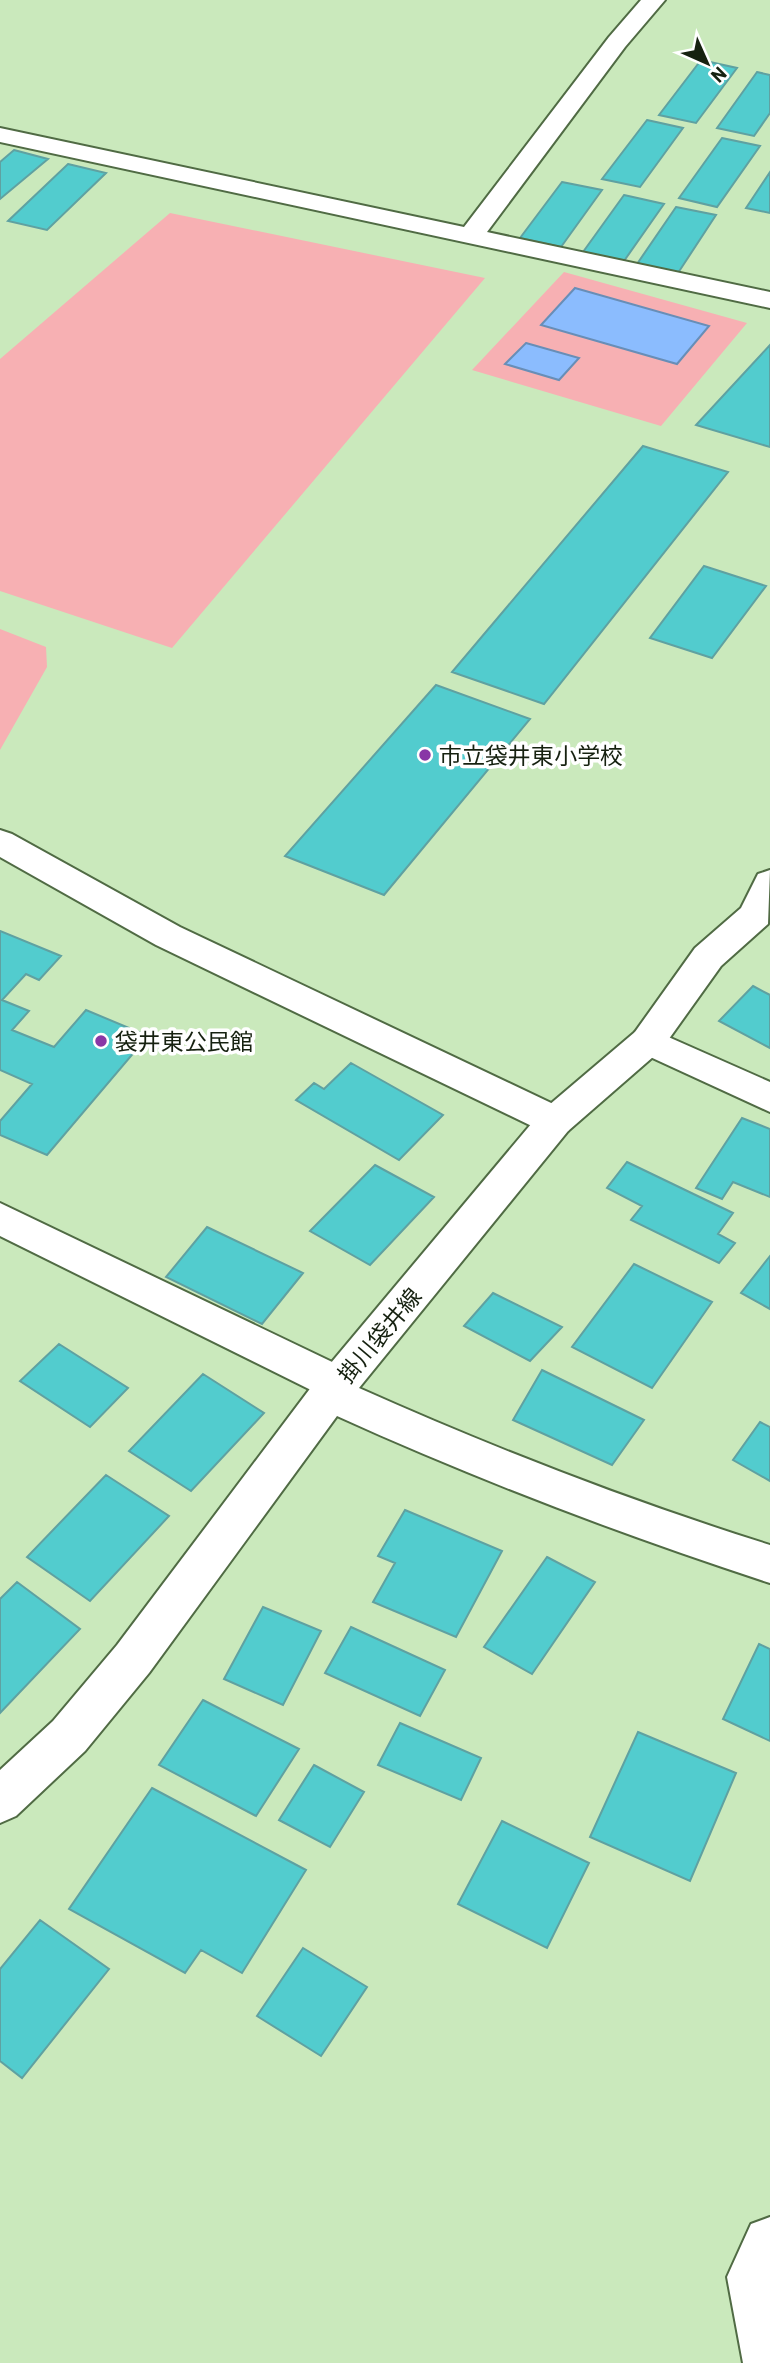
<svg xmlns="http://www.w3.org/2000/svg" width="770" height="2363" font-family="Barlow,'Noto Sans JP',sans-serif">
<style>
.green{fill:#f7b0b3}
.water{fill:#8bbcfe;stroke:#688eb7;stroke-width:2}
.building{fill:#52ccce;stroke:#5fa1a1;stroke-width:2}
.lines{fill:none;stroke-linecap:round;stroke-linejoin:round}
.street-casing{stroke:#506b44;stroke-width:4}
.secondary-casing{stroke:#506b44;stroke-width:4}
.street{fill:#fff;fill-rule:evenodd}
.secondary{fill:#fff;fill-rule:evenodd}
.poi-dot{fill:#8937a6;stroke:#fff;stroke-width:2.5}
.labels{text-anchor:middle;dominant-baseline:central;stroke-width:7;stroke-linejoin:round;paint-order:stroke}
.poi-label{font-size:23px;fill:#162110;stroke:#fff;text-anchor:start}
.street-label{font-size:23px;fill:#162110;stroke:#fff}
</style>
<rect width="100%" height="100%" fill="#cae9bc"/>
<path class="green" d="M170,213L485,278L172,648L0,591V359Z
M564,272L747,323L661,426L472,370Z
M0,629L46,647L47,667L0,750Z"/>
<path class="water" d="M575,288L709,326L677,364L541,325Z
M526,343L579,358L559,380L505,364Z"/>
<path class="building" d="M701,60L737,68L696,123L659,115Z
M757,72L770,75V113L754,136L717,128Z
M647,120L683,128L640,187L602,179Z
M722,138L760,146L717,207L679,198Z
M14,150L48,159L0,199V162Z
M68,164L106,173L47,230L8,221Z
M770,172V213L746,208Z
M562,182L602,190L561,247L520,238Z
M624,195L664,204L624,261L583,252Z
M676,207L716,215L678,273L637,264Z
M770,345V447L696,425Z
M643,446L728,472L544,704L452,672Z
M704,566L766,586L712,658L650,638Z
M436,685L530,719L384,895L285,856Z
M0,931L61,956L39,980L26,974L2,1000L29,1011L12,1030L54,1047L86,1010L148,1036L47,1155L0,1135V1121L32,1084L0,1070Z
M753,986L770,995V1048L719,1021Z
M351,1063L443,1115L399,1160L296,1100L314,1083L324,1089Z
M742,1118L770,1129V1197L733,1182L722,1199L696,1188Z
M627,1162L733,1213L718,1234L735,1243L719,1263L631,1220L642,1206L607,1188Z
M375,1165L434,1197L370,1265L310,1231Z
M207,1227L303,1273L262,1324L166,1277Z
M770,1256V1309L741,1293Z
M634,1264L712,1302L652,1388L572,1347Z
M493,1293L562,1327L530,1361L464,1326Z
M59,1344L128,1388L90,1427L20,1381Z
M542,1370L644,1420L612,1465L513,1420Z
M203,1374L264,1413L191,1491L129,1451Z
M760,1422L770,1427V1481L733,1460Z
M106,1475L169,1516L90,1601L27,1557Z
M405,1510L502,1551L456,1637L373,1602L395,1563L378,1556Z
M547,1557L595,1582L532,1674L484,1647Z
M17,1582L80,1629L0,1713V1599Z
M263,1607L321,1631L283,1705L224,1679Z
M351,1627L445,1670L420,1716L325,1673Z
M759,1644L770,1649V1741L723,1719Z
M203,1700L299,1749L256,1816L159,1765Z
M400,1723L481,1758L461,1800L378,1765Z
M638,1732L736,1773L690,1881L590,1837Z
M314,1765L364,1792L330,1847L279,1820Z
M152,1788L306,1870L242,1973L201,1950L185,1973L69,1909Z
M502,1821L589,1863L547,1948L458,1904Z
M40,1920L109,1969L22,2078L0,2061V1969Z
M303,1948L367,1987L321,2056L257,2016Z"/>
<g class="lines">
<g class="street-casing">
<path id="street" d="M641,0H665L625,47L487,232L770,292V308L0,142V128L464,227L609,37Z
M0,830L12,834L180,927L568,1111L574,1121L568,1131L555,1135L542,1131L156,945L0,857Z
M648,1028L770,1082V1112L635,1050L630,1041L635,1032Z
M0,1203L353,1372L359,1384L353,1396L338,1401L323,1396L0,1236Z
M770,2217V2363H743L727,2277L751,2224Z"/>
</g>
<g class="secondary-casing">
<path id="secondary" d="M770,870L768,924L721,966L661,1050L568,1131L359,1388C493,1448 630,1501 770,1545V1583C623,1535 478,1480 337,1416L149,1673L85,1751L16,1816L0,1823V1770L53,1721L117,1645L315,1382L542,1111L635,1032L695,948L741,908L758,874Z"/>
</g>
<use href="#street" class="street"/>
<use href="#secondary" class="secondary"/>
</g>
<g class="poi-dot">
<circle cx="425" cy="755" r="7"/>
<circle cx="101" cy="1041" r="7"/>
</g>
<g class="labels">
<g class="poi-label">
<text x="439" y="755">市立袋井東小学校</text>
<text x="115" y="1041">袋井東公民館</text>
</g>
<g class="street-label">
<text transform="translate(379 1335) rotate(-50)">掛川袋井線</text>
</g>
</g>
<g transform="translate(707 63) rotate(135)" stroke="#ffffff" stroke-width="5" paint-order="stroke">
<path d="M0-5L12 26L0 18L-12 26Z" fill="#162110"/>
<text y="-10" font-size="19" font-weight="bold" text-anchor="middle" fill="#162110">N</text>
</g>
</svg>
